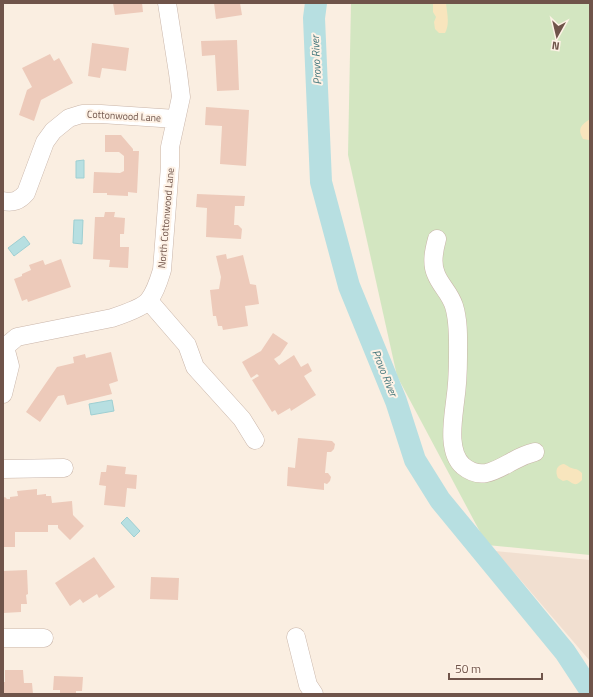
<svg xmlns="http://www.w3.org/2000/svg" width="593" height="697" font-family="'Titillium Web',sans-serif">
<style>
.residential{fill:#f1dfd0}
.green{fill:#d3e6c1}
.sand{fill:#f8e5bd}
.water{fill:#b7dfe1;stroke:#9ecfd2}
.lines{fill:none;stroke-linecap:round;stroke-linejoin:round}
.river{stroke:#b7dfe1;stroke-width:22}
.building{fill:#edcaba}
.minor-casing{stroke:#c9b5a9;stroke-width:19}
.minor{stroke:#fff;stroke-width:18}
.labels{text-anchor:middle;dominant-baseline:central;stroke-width:4;stroke-linejoin:round;paint-order:stroke}
.street-label{font-size:10px;fill:#6f544a;stroke:#fef2e6}
.water-label{font-size:11px;font-style:italic;fill:#43767b;stroke:#fef2e6}
</style>
<rect width="100%" height="100%" fill="#faeee1"/>
<path class="residential" d="M495,551L590,560V661L518,577Z"/>
<path class="green" d="M351,3H590V555L487,545L397,376L348,155Z"/>
<path class="sand" d="M433,3H446C447,13 450,24 445,33H439L435,29L434,22L436,17L433,12Z
M590,119V139L589,140L583,139C577,129 581,125 590,119Z
M564,464C566,465 568,466 569,467C574,470 576,467 582,473V480C575,487 574,484 567,480L563,481L558,478C555,472 556,465 564,464Z"/>
<path class="water" d="M84,160V178H76V161Z
M74,220H83L82,244L73,243Z
M24,236L30,244L14,256L8,248Z
M112,400L114,411L91,415L89,404Z
M127,517L140,531L134,537L121,523Z"/>
<g class="lines">
<path class="river" d="M316,3L314,18L321,182L349,286L396,401L415,460L440,500L565,652L590,690"/>
</g>
<path class="building" d="M113,3H142L143,12L115,15Z
M214,3H240L242,15L216,19Z
M237,40L239,90L217,91L215,55L202,56L201,41Z
M92,43L129,48L126,71L102,68L100,78L88,76Z
M50,54L54,61L59,58L73,83L41,100L34,121L19,115L27,90L32,87L22,68Z
M206,107L249,110L246,166L220,164L222,126L205,125Z
M105,135H121L133,149V151H139L137,193L128,192V196L107,195V193H93L94,172L120,173L124,171V156L119,152H105Z
M197,194L245,196L244,206H235L234,225H238L242,229L241,239L206,237L207,208L196,207Z
M105,212H115L114,217L125,218L124,234H120V247H129L128,268L109,267L110,260L93,259L95,217H104Z
M226,254L227,259L243,255L250,284L256,285L259,304L245,306L248,326L223,330L222,326H218L216,316H213L210,290L219,289L221,277L216,256Z
M61,259L71,287L28,302L27,299L22,301L14,279L22,276V274L31,270L29,265L43,260L45,265Z
M273,333L288,343L280,355L274,359L279,365L294,355L301,367L308,363L312,371L304,376L316,395L291,411L290,408L278,415L275,410L272,412L252,380L259,376L257,374L251,378L242,362L261,351Z
M111,352L118,381L109,384L112,394L67,405L64,395L58,396L40,422L26,412L57,367L74,363L73,357L85,354L86,358Z
M298,438L332,441L335,444L334,449L331,452H327L325,473H328L331,477L330,481L327,484L324,483V490L287,486L288,467L295,468Z
M107,465L126,467L125,474L137,475L136,489L127,488L125,507L104,505L106,486L99,485L101,472H106Z
M37,489V495L46,494V496H51L52,503L72,501L73,515L84,526L70,540L58,528V525H48V532H15V547H3V498L5,497L7,499H10V497L18,496L17,491Z
M94,557L115,587L99,598L97,594L83,603L80,599L70,606L55,583Z
M27,570L28,594L26,595L27,604H21V612L3,613V571Z
M151,577L179,578L178,600L150,599Z
M5,670H23L24,683H32L33,694H3V682H5Z
M54,676L83,677L82,691H76V694H60V690H53Z"/>
<g class="lines">
<g class="minor-casing">
<path id="minor" d="M3,201C13,203 19,201 26,193L45,142L53,131L69,118L82,114H101L176,119
M437,239C434,250 431,263 436,274C440,285 450,293 454,306C459,322 458,340 458,357C458,371 457,388 455,402C453,420 447,452 463,466C481,481 496,470 513,461C520,457 527,454 535,452
M149,301L187,345L195,367L242,419L255,440
M3,348L5,347L17,337L112,318C121,315 144,307 149,300C156,291 159,280 162,270L170,166V147L181,97L178,73L167,3
M3,394L10,366L5,347
M3,469L64,468
M296,637L308,685L314,694
M3,638H44"/>
</g>
<use href="#minor" class="minor"/>
</g>
<g class="labels">
<g class="street-label">
<text transform="translate(124 116) rotate(3)">Cottonwood Lane</text>
<text transform="translate(166 218) rotate(-85)">North Cottonwood Lane</text>
</g>
<g class="water-label">
<text transform="translate(316 60) rotate(-93)">Provo River</text>
<text transform="translate(385 373) rotate(68)">Provo River</text>
</g>
</g>
<rect width="593" height="697" fill="none" stroke="#6f544a" stroke-width="8"/>
<g transform="translate(557 36) rotate(188)" stroke="#fef2e6" stroke-width="3" paint-order="stroke">
<path d="M0-3L7 15L0 10L-7 15Z" fill="#6f544a"/>
<text y="-6" font-size="11" font-weight="bold" text-anchor="middle" fill="#6f544a">N</text>
</g>
<path d="M449 673v6h93v-6" fill="none" stroke="#6f544a" stroke-width="2"/>
<text x="455" y="673" font-size="12" fill="#6f544a" stroke="#fef2e6" stroke-width="3" paint-order="stroke">50 m</text>
</svg>
